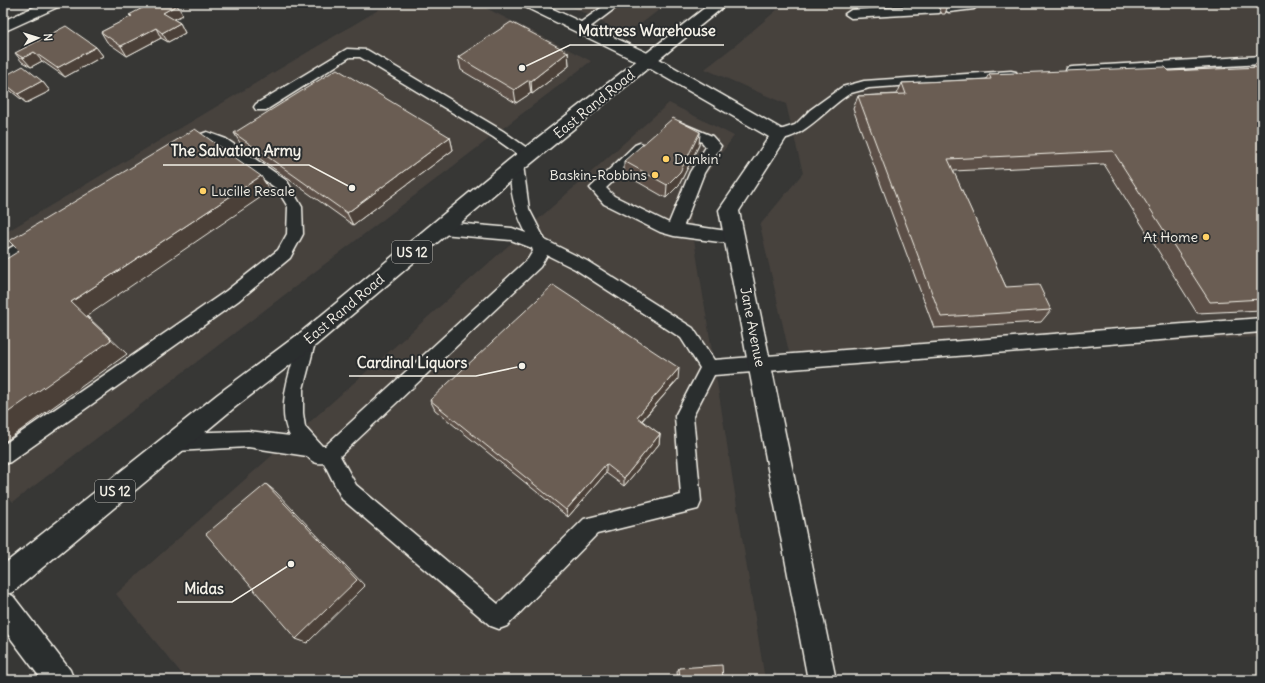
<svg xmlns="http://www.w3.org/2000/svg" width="1265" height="683" font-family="Delius,sans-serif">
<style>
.built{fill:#47423e}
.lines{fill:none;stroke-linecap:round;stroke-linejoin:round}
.lane-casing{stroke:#f4f1e8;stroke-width:3}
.street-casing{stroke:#f4f1e8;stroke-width:3}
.secondary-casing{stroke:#f4f1e8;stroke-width:3}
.primary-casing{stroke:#f4f1e8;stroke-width:3}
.lane{fill:#2a2d2e;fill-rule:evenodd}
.street{fill:#2a2d2e;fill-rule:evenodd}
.secondary{fill:#2a2d2e;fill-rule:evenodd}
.primary{fill:#2a2d2e;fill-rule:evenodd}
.wall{fill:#5c5047;stroke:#f4f1e8}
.shaded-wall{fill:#4b4139;stroke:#f4f1e8}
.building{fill:#6b5d52;stroke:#f4f1e8}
.poi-dot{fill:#ffd166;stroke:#2a2d2e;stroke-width:1.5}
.labels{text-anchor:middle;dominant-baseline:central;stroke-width:4;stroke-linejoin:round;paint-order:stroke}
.shield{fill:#2a2d2e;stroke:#b7b6b0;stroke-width:1}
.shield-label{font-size:13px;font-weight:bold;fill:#f4f1e8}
.street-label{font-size:14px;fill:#f4f1e8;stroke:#2a2d2e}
.poi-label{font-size:14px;fill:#f4f1e8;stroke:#2a2d2e;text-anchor:start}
.leader{fill:none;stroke:#f4f1e8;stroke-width:1.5}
.callout-dot{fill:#f4f1e8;stroke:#2a2d2e;stroke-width:1.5}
.callout-label{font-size:15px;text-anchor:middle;font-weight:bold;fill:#f4f1e8;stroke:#2a2d2e;stroke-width:4;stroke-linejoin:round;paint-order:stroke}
</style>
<rect width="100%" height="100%" fill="#373735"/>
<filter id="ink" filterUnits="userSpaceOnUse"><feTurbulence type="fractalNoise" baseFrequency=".025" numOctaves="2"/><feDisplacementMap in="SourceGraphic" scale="8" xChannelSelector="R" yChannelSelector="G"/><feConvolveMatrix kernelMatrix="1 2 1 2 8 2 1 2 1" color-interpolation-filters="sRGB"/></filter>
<g filter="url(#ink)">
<path class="built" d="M390,3H476L591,61L13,502L3,490V234Z
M564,3H668L638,26L619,31Z
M785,3H1262V337L791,361L760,225L803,173L786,104L705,69L737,44Z
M669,103L734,136L698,186L690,215L765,680H187L116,594Z"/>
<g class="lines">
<g class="lane-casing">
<path id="lane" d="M608,3H622L585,31H577L575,28L577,25Z
M970,3L974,5L976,7L974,9L949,12L944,10L939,13L851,18L845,14L851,10L939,5L944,7L949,4Z
M347,49L367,50L503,131L534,153L536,156L534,159L529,161L524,159L493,137L360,57H350L266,110H256L254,107L256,104Z
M1262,56V64L1072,75L1067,74L1066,71L1067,68L1072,67Z
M1011,71L1016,72L1017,75L1016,78L869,88C864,90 857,91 851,93C830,104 799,145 774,138L772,135L774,132L795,125L810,110L842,87L864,81Z
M679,122L712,136L721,146L704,173L684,225L735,232L740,234L743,238L740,242L735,244L674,236L660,232L604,204L590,188L635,145L640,143L645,145L647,148L645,151L606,188L614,196L669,223L690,172L706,147L702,142L674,130L672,127L674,124Z
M207,132L226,139L287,181L302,207L303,234L290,258L238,301L10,462L3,465V445L226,291L278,250L287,234L288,207L277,189L216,145C199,139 196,151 182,147L180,144L182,141Z
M516,160L521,161L523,165L529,209L545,240L587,261L693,328L714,360L1262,318V332L714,375L693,416L701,502L698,509L597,534L507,626L499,629L491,626L342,499L324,463C316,464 312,462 307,456L248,447L176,451L169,448L167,442L169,436L176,433L248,431L290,436C275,409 291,367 300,339L302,334L308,332L314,334L316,339L303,389V413L305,427L322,446H325L528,259L533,251L532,248L511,240L442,234L437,232L434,228L437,224L442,222L512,228L526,233C513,206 511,194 509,165L511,161ZM547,255L575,269L681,338L700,368L675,416L681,495L584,519L498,604L356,485L340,456L540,267Z
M38,232L43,234L46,238L43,242L3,266V252Z"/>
</g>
<g class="street-casing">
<path id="street" d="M43,3H63L60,6L3,32V21Z
M520,3H540L654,56L785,131L788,135L739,211L836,680H808L719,210L769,137L642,64L523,6Z"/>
</g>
<g class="secondary-casing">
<path id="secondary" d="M3,592L13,596L70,670L74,680H42L3,628Z"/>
</g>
<g class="primary-casing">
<path id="primary" d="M711,3H728L523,170L316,345L234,408L13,592L3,595V565L218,394L300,333L509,160Z"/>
</g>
<use href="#lane" class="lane"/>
<use href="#street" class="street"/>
<use href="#secondary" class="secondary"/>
<use href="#primary" class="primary"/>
</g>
<path class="wall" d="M936,3H949L945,14H942Z
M129,15H183L173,19L180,23L185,33L168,42L161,38L127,56L107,42L101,32L131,17Z
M96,47L103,56L65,77L42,61L31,67L22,62L15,53Z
M568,52L569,66L532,94L531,93L516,103L461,70L458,57Z
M1257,62H1262V310L1197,313L1104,164L953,171L1006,287L1051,310L1041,322L934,328L853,109L858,96L897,94L902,83L986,79L989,74L1169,71L1252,68Z
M3,77L42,81L50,91L26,103L7,88L3,84Z
M700,132L699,145L679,185L666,198L624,174V161Z
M234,133L450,137L453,150L353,225L242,146Z
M678,379L642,421L660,434L659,444L624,486L606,473L568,517L435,410L430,400Z
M679,668L723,680H678L677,672Z"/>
<path class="shaded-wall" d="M177,5L183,15L168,22L163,13Z
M180,23L185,33L168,42L162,33Z
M156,28L161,38L127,56L121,46Z
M96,47L103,56L65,77L57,68Z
M34,52L42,61L31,67L23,58Z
M568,52L569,66L532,94L531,81Z
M529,80L531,93L516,103L514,90Z
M42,81L50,91L26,103L18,94Z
M700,132L699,145L679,185L666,198L667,185Z
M450,137L453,150L353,225L347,213Z
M261,176L270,191L87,316L127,354L3,443V416L71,302Z
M679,368L678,379L636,427L637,417Z
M660,434L659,444L624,486V478Z
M606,464V473L568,517L566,510Z
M266,484L276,492L365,586L307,643L296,639Z"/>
<path class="building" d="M152,3H173L177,5L163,13L180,23L162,33L156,28L121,46L101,32L132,16L129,15Z
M511,22L568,52L531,81L529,80L514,90L458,57Z
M66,26L96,47L57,68L34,52L23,58L15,53Z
M1257,62H1262V299L1210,302L1113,151L948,159L1006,287L1039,285L1051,310L941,317L858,96L906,94L902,83L991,79L989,74L1165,67L1169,71L1261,67Z
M23,66L42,81L18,94L3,82V77Z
M337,69L450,137L347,213L234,133Z
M673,118L700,132L680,172L667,185L624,161Z
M195,129L261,176L71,302L111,340L3,416V261L19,251L9,241Z
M553,285L679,368L637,417L660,434L624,478L606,464L566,510L430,400Z
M266,484L357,580L296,639L206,534Z
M722,665L723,680H680L679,668Z"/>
</g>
<g class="poi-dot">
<circle cx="666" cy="159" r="4"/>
<circle cx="655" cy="175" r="4"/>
<circle cx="203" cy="191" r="4"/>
<circle cx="1206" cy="237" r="4"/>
</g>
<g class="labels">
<g class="shield">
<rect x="392" y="241" width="40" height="22" rx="3"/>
<rect x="95" y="480" width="40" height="22" rx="3"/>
</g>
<g class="shield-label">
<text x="412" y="252">US 12</text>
<text x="115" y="491">US 12</text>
</g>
<g class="street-label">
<text transform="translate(594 104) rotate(-39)">East Rand Road</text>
<text transform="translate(344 309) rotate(-40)">East Rand Road</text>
<text transform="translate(753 327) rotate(79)">Jane Avenue</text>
</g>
<g class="poi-label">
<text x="674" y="159">Dunkin'</text>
<text x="647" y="175" text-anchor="end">Baskin-Robbins</text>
<text x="211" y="191">Lucille Resale</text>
<text x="1198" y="237" text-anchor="end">At Home</text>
</g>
</g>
<path class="leader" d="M522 68L570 45H724M352 188L309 165H163M522 366L476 376H349M291 564L232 602H177"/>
<g class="callout-dot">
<circle cx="522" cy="68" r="4"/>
<circle cx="352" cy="188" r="4"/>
<circle cx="522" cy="366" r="4"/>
<circle cx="291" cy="564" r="4"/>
</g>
<g class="callout-label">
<text x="647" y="36">Mattress Warehouse</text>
<text x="236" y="156">The Salvation Army</text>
<text x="412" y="368">Cardinal Liquors</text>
<text x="204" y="594">Midas</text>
</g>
<rect width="1265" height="683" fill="none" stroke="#2a2d2e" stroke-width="16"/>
<rect x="8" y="8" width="1249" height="667" fill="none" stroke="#f4f1e8" stroke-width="1.5" filter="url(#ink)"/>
<g transform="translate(38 38) rotate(86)" stroke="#2a2d2e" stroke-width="3" paint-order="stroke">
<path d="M0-3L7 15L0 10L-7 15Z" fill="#f4f1e8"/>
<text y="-6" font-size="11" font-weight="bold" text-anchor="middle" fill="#f4f1e8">N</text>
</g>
</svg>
